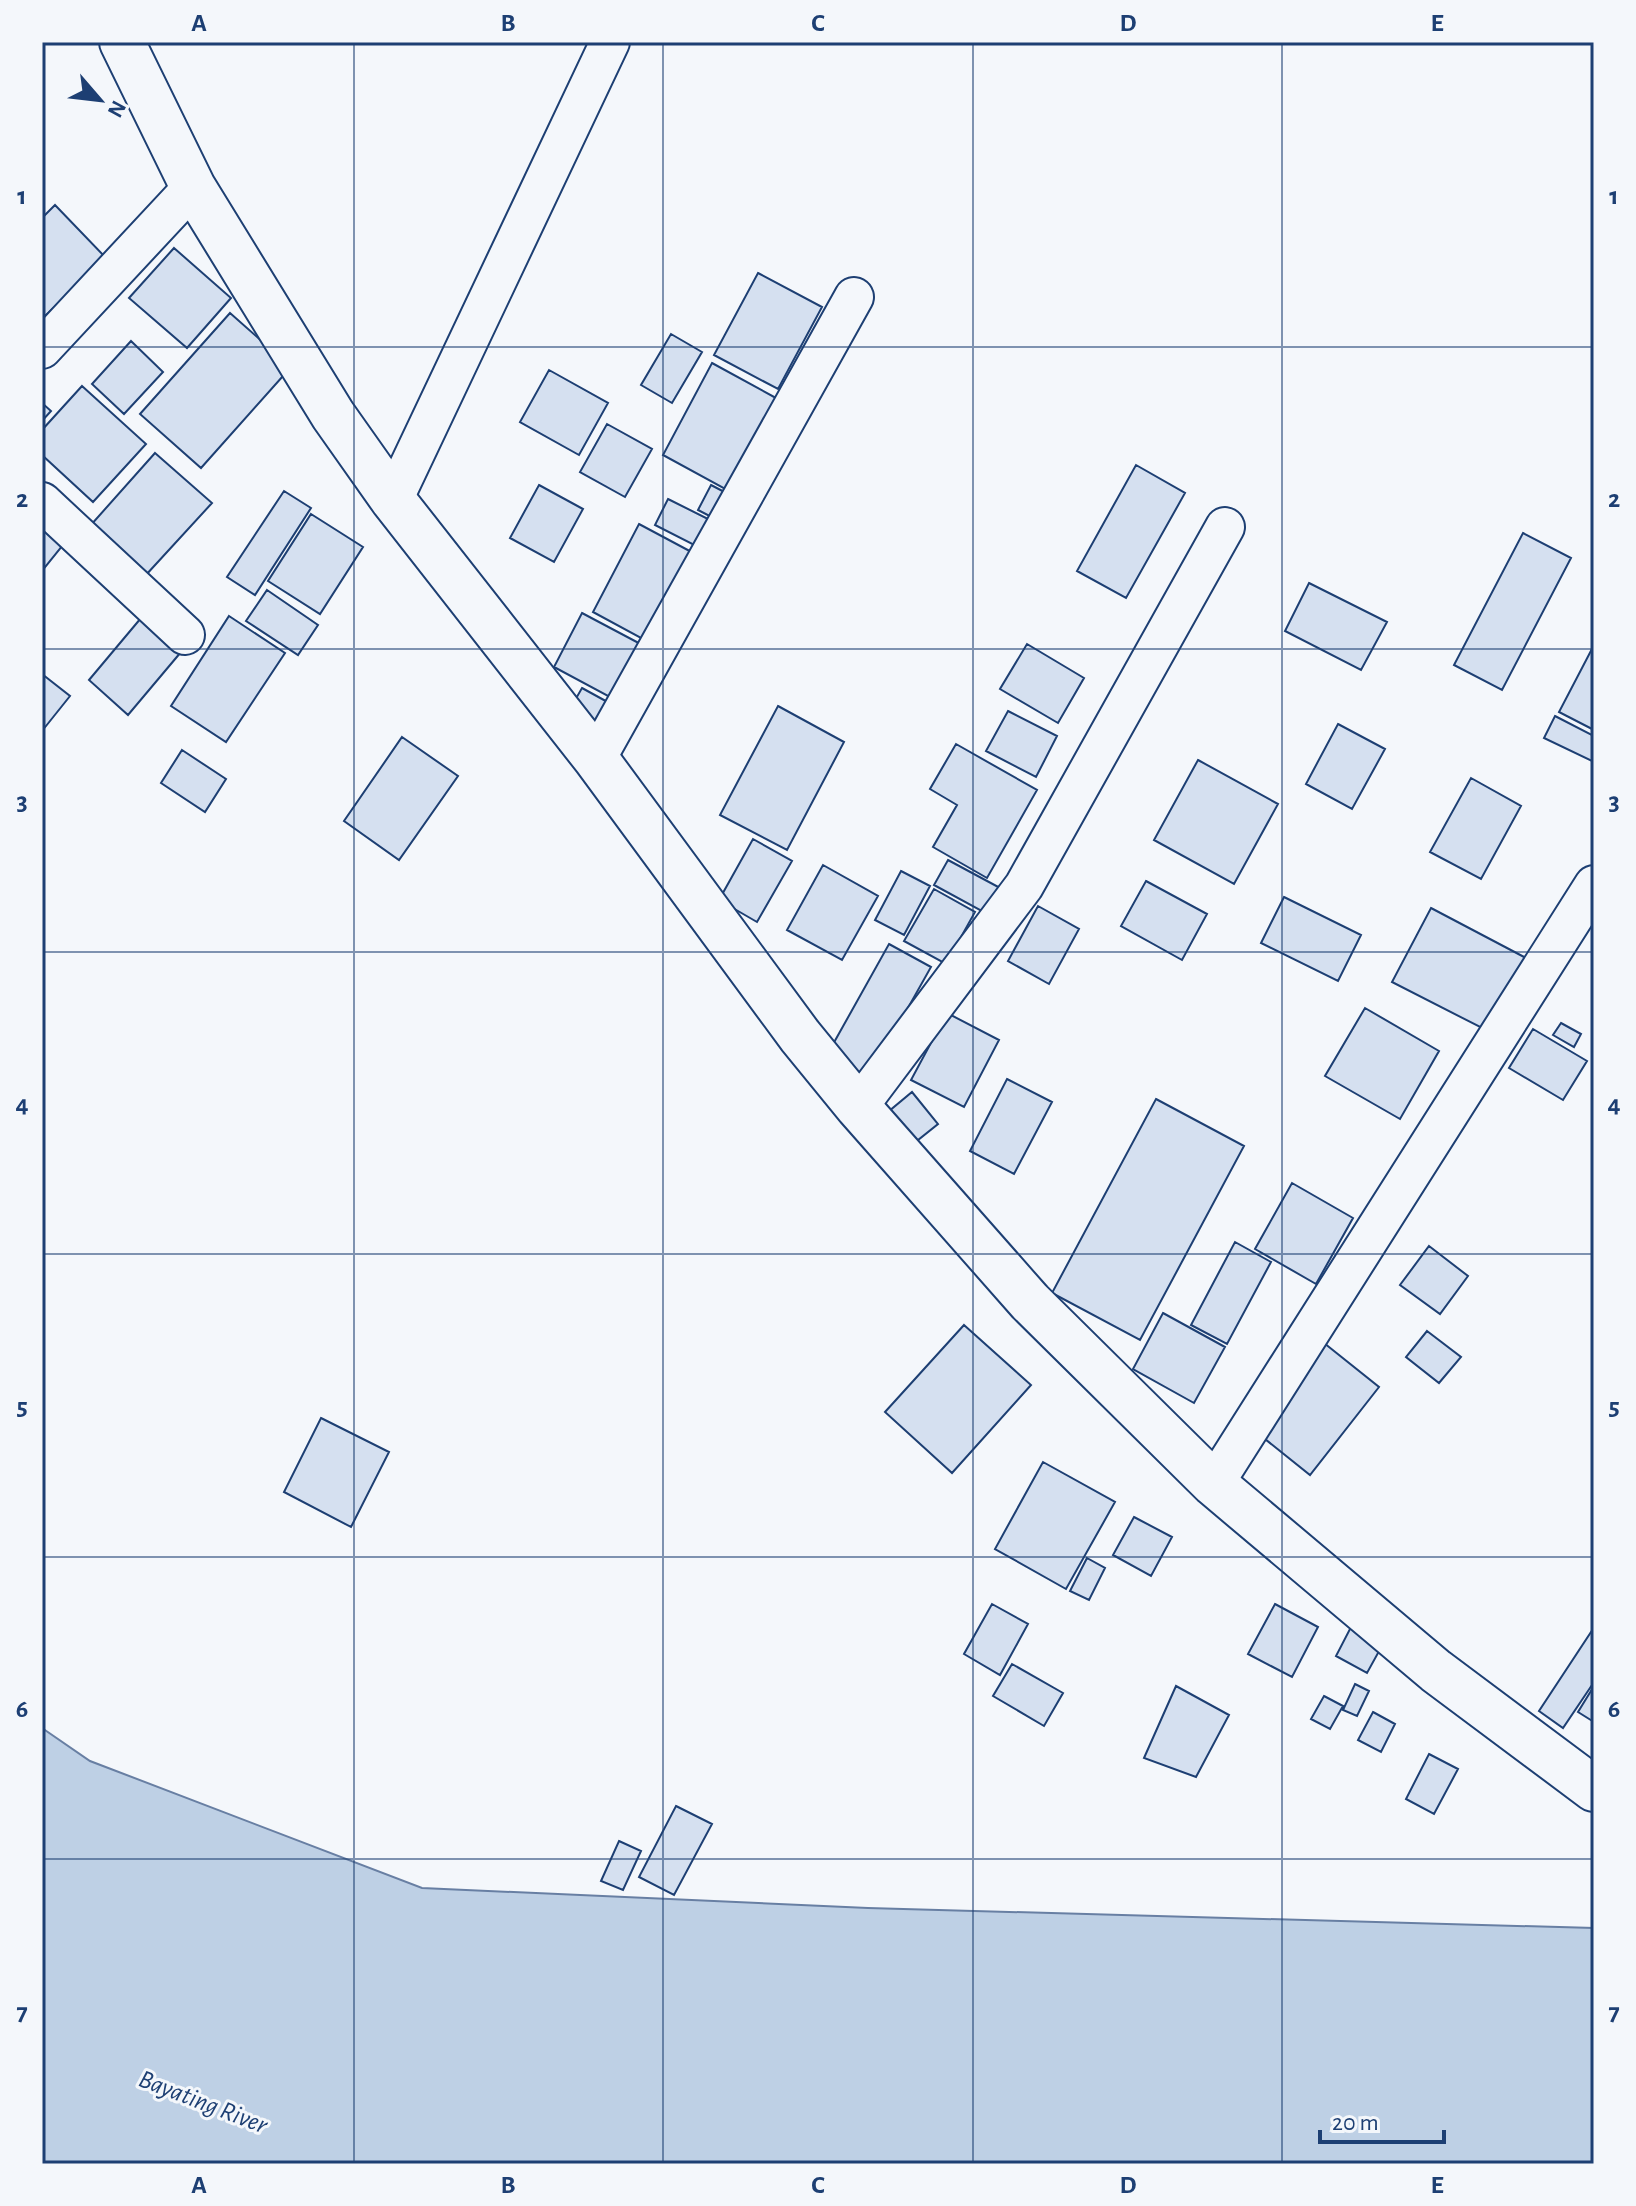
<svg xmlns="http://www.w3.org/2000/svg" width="1636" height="2206" font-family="'Alegreya Sans',sans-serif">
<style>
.water{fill:#bed0e5;stroke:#687fa3;stroke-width:2}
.building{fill:#d5e0f0;stroke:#1d3f73;stroke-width:2}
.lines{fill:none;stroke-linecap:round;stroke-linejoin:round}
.minor-casing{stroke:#1d3f73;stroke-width:42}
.tertiary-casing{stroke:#1d3f73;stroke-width:48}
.minor{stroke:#f4f7fb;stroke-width:38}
.tertiary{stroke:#f4f7fb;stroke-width:44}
.grid{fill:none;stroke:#1d3f73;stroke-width:2;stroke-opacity:0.55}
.labels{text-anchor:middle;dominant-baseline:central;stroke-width:6;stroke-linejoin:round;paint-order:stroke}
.water-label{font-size:26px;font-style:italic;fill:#1d3f73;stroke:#f4f7fb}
.neatline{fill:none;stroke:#1d3f73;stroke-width:3}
.grid-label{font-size:26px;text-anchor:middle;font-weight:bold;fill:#1d3f73}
</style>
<rect width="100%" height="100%" fill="#f4f7fb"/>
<path class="water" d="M42,1728L90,1761L422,1888L868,1908L1594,1928V2164H42Z"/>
<path class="building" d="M55,205L106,258L45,316L42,313V218Z
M174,248L231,298L187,348L129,298Z
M758,273L822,307L778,389L714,355Z
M230,313L291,367L201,468L140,414Z
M671,334L702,352L672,403L641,385Z
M131,341L163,372L124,414L92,384Z
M712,363L776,398L727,490L663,455Z
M549,370L608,403L579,455L520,422Z
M82,386L146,444L93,502L42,455V430Z
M42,403L51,411L42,421Z
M607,424L652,449L625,497L580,472Z
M155,453L212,503L145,576L90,526Z
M1136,465L1185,493L1126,598L1077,571Z
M539,485L583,509L554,562L510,538Z
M711,485L734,497L721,522L698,510Z
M284,491L311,508L255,595L227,577Z
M668,499L718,524L704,550L655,525Z
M311,514L363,547L320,614L268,581Z
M639,524L699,556L652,644L593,612Z
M42,527L63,545L42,571Z
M1523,533L1571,558L1502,690L1454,665Z
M1309,583L1387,622L1361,670L1285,631Z
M267,590L318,625L298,655L246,621Z
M582,613L650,649L621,703L554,667Z
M229,616L285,653L226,742L171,706Z
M141,618L181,652L128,715L89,680Z
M1027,644L1084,678L1058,723L1000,689Z
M1594,645V730L1559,712Z
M42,674L70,696L42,731Z
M582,688L613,705L598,731L567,714Z
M778,706L844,742L787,850L720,815Z
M1008,711L1057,736L1036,777L986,751Z
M1555,716L1594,736V762L1544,738Z
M1338,724L1385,749L1352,809L1306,784Z
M402,737L458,776L399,860L344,821Z
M956,744L1037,790L987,878L933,847L957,805L930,789Z
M182,750L226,779L205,812L161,783Z
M1198,760L1278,804L1234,884L1154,840Z
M1471,778L1521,806L1481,879L1430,852Z
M753,839L792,861L757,922L719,900Z
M948,860L1002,889L989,915L934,885Z
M823,865L878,896L842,960L787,930Z
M901,871L930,886L904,935L875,920Z
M1146,881L1207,914L1182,960L1121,926Z
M934,889L975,912L946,964L904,941Z
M1284,897L1361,935L1338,981L1261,943Z
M1038,906L1079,929L1049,984L1008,961Z
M1431,908L1526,958L1488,1031L1392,982Z
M889,944L931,967L868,1079L827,1055Z
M1365,1008L1439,1051L1400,1119L1325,1076Z
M947,1013L999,1040L964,1107L911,1080Z
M1561,1023L1581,1034L1574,1047L1553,1035Z
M1533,1029L1587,1061L1563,1100L1509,1068Z
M1007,1079L1052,1102L1014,1174L970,1151Z
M912,1092L938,1124L913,1144L888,1112Z
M1156,1099L1244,1146L1140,1340L1052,1293Z
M1292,1183L1353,1218L1316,1284L1255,1249Z
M1235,1242L1271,1262L1227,1344L1191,1325Z
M1429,1246L1468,1276L1440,1314L1400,1285Z
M1163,1313L1225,1347L1194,1403L1133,1369Z
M964,1325L1031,1385L952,1473L885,1412Z
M1427,1331L1461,1357L1439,1383L1406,1357Z
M1324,1343L1379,1387L1310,1475L1255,1431Z
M321,1418L389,1452L351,1527L284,1492Z
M1043,1462L1115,1502L1066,1589L995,1549Z
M1134,1517L1172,1537L1151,1576L1113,1555Z
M1087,1558L1105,1568L1089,1600L1070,1591Z
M992,1604L1028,1624L1000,1675L964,1654Z
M1275,1604L1318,1627L1292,1677L1248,1654Z
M1351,1627L1383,1644L1367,1673L1336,1656Z
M1593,1629L1594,1682L1563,1728L1539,1711Z
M1012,1664L1063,1693L1044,1726L993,1696Z
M1355,1684L1369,1691L1357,1716L1343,1710Z
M1176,1686L1229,1715L1196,1777L1144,1758Z
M1594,1686V1722L1578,1712Z
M1324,1696L1343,1706L1330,1729L1311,1719Z
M1373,1712L1395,1724L1381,1752L1358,1740Z
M1429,1754L1458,1769L1434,1814L1406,1799Z
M676,1806L712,1824L674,1895L639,1877Z
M619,1841L641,1851L623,1890L601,1881Z"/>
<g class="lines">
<g class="minor-casing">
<path id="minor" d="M42,349L193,187
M393,500L610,42
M42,502L185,635
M596,759L854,297
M858,1107L1024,886L1225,527
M1214,1484L1594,885"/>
</g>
<g class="tertiary-casing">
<path id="tertiary" d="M122,42L193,187L333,415L393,500L596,759L800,1036L858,1107L1030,1302L1214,1484L1436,1671L1594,1789"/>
</g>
<use href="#minor" class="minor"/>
<use href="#tertiary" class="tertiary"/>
</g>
<path class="grid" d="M354,42V2164M663,42V2164M973,42V2164M1282,42V2164M42,347H1594M42,649H1594M42,952H1594M42,1254H1594M42,1557H1594M42,1859H1594"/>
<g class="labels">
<g class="water-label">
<text transform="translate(203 2102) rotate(21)">Bayating River</text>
</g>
</g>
<rect width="1636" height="2206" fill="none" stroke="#f4f7fb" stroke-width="88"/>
<g transform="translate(100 100) rotate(118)" stroke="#f4f7fb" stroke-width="6" paint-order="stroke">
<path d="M0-6L14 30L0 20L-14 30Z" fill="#1d3f73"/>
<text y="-12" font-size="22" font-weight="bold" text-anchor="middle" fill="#1d3f73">N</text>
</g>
<path d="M1320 2130v12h124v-12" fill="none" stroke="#1d3f73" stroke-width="4"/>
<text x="1332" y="2130" font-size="24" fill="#1d3f73" stroke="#f4f7fb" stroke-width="6" paint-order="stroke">20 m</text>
<rect x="44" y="44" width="1548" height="2118" class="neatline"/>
<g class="grid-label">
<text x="199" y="31">A</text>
<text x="508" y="31">B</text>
<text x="818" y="31">C</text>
<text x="1128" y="31">D</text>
<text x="1437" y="31">E</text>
<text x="22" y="204">1</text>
<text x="1614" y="204">1</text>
<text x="22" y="507">2</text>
<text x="1614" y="507">2</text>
<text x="22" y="810">3</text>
<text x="1614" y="810">3</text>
<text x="22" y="1112">4</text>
<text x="1614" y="1112">4</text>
<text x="22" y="1415">5</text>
<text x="1614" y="1415">5</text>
<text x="22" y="1717">6</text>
<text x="1614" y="1717">6</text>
<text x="22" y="2020">7</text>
<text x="1614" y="2020">7</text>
<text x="199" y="2193">A</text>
<text x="508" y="2193">B</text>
<text x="818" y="2193">C</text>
<text x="1128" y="2193">D</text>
<text x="1437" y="2193">E</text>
</g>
</svg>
